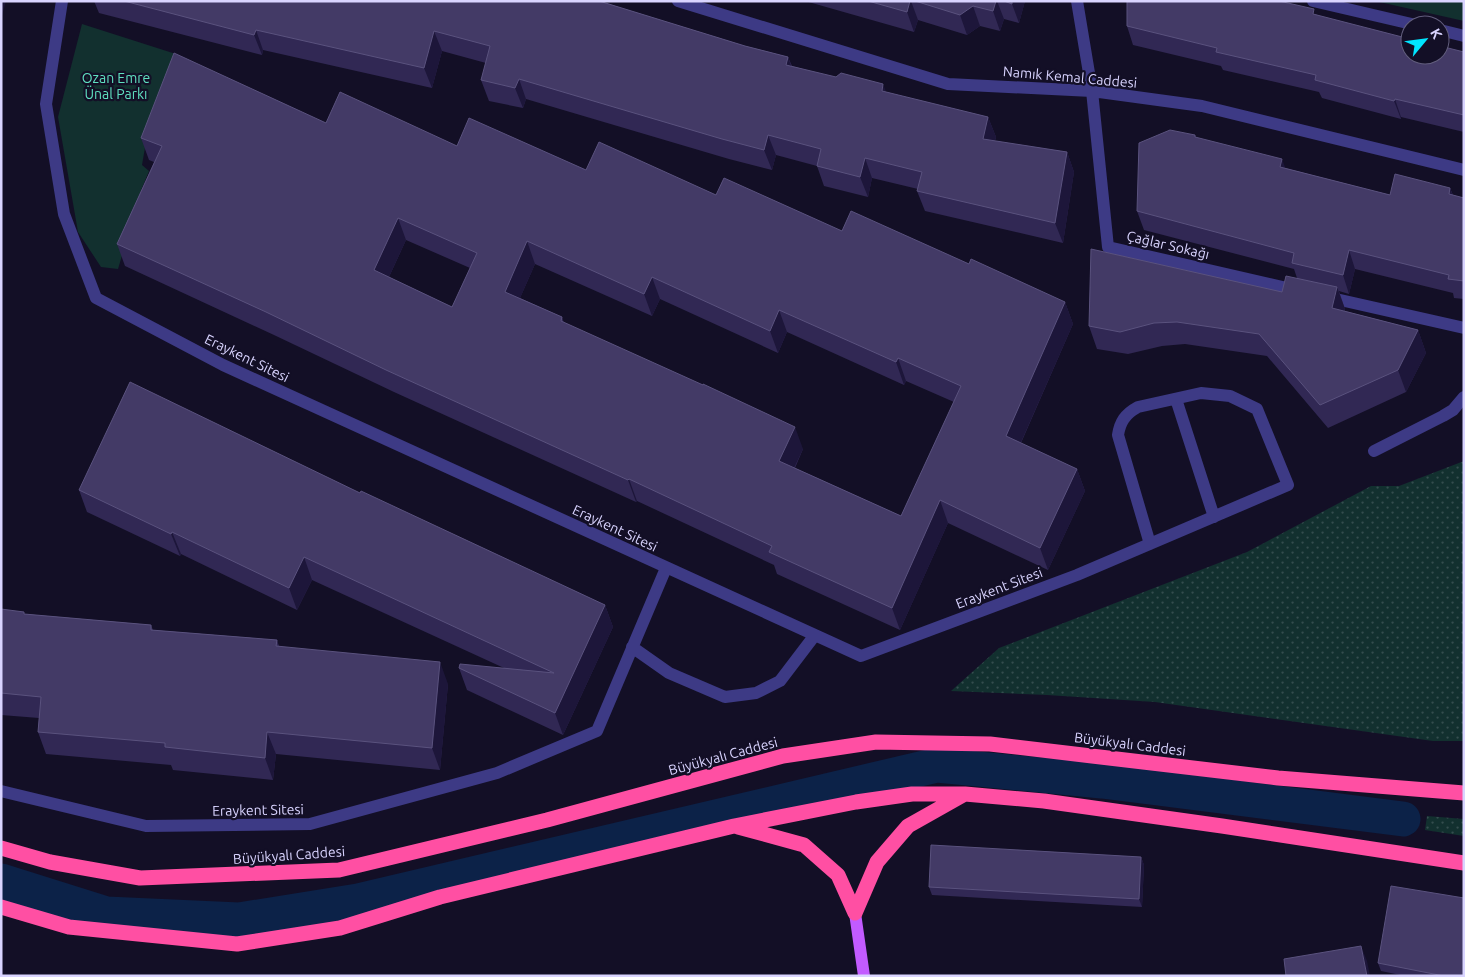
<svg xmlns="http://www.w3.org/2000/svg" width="1465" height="977" font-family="Ubuntu,sans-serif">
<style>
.grass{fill:url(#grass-dots)}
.park{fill:#12302f}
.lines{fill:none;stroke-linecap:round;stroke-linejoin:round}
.canal{stroke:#0c2248;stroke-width:35}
.minor{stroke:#3d3a85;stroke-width:12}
.major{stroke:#c25bff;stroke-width:12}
.highway{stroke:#ff4fa3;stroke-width:15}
.wall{fill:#312854;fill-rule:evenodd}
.shaded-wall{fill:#1d163a}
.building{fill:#433a66;stroke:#5a527e;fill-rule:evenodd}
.labels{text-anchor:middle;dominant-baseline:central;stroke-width:4.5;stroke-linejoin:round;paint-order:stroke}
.street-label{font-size:14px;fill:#d9d4ff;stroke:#130f26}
.park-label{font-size:14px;fill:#5fe0c0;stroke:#130f26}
</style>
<defs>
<pattern id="grass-dots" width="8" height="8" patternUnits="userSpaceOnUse" patternTransform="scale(1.25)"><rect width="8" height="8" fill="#12302f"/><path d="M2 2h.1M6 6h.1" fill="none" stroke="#344d4e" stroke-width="1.8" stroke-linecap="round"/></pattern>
</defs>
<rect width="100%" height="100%" fill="#130f26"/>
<path class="grass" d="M1464,461V741H1433L1155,702L1047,695L951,691L999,648L1247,552L1371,486H1399Z
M1427,816L1464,819V836L1425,830Z"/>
<path class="park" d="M1375,1H1464V21Z
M82,24L179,55L146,142L142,165L149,171L142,188L118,269L101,267L78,232L58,117Z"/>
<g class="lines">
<path class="canal" d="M1,881L106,914L239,920L358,901L937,765L1102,781L1403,819"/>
<path class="minor" d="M62,1L46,104L64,214L96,298L223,365L861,656L1077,575L1288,485L1257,409L1230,396L1201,393L1138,407C1125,414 1120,422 1118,435L1150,544
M678,1L948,84L1092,91L1202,106L1464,170
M1077,1L1092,91L1108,247L1300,291
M1313,1L1416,25
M1440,30L1464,36
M1327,297L1464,328
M1176,399L1214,517
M1374,451L1443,416L1453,410L1464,397
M632,647L669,673L725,697L756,693L780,681L815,635
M1,791L146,826L310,824L497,773L597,731L666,568"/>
<path class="major" d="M855,913L864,976"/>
<path class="highway" d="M738,827L804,845L838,875L855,913
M1,848L50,862L140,878L339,870L547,820L783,756L876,742L990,744L1278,778L1464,793
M1,907L69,927L237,944L340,928L440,897L734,826L856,802L912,794H965L1044,801L1222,826L1464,863
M855,913L877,862L908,826L963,795"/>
</g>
<path class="wall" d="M94,1H599L745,46L788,57L792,66L886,92L988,117L996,137L995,141L1067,152L1074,172L1063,243L925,211L917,191L918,189L872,178L868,197L824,186L817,166L776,155L772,170L729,159L526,99L523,108L489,101L481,80L486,63L442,51L432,88L263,50L262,55L99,13Z
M805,1H1025L1019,23L1004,19L1000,31L980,26L967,35L918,20L914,32Z
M1315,14L1410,55L1464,52V132L1401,117V119L1322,98L1319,92L1223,70L1221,66L1133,45L1127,26Z
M326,123L457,146L716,195L842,231L969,264L1065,302L1073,324L1021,443L1077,469L1085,491L1048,570L948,523L900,630L777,574L774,565L637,501L636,502L394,392L274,335L125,266L117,244L154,162L149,160L141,138ZM406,240L470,268L452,307L389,277ZM535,264L652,316L660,299L778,353L787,332L904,385L906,381L954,402L901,516L795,468L803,449L564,323L562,317L520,298Z
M1195,135L1196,138L1285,168L1390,195L1450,188L1453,195L1464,198V299L1454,298L1453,293L1355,269L1349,294L1339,291L1345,309V311L1418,330L1426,353L1406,392L1328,428L1267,356L1185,344L1162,346L1128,354L1097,349L1089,326L1282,292L1297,278L1294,269L1144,230L1137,211Z
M79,490L360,493L605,605L613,627L563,735L467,690L459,668H504L312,580L297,610L181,554L180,556L87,512Z
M1,609L25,614L151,625L153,630L277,640L279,646L448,684L440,770L276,754L273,780L173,770L171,765L46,754L38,732L39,718L1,715Z
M1141,857L1144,865L1142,907L932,895L929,887Z
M1378,963L1464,976H1405L1381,971Z"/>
<path class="shaded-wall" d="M1,1H6L1,19Z
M910,1H911L918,20L914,32L907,12Z
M996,1H997L1004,19L1000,31L993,11Z
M1012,1H1025L1019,23L1012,4Z
M973,6L980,26L967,35L960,15Z
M256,30L263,50L262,55L254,35Z
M434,31L442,51L432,88L424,68Z
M788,57L795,77L786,65Z
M519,79L526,99L523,108L515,88Z
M883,84L891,104L882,91Z
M1395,99L1401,117V119L1394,101Z
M988,117L996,137L990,159L983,139Z
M768,135L776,155L772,170L764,150Z
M1067,152L1074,172L1063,243L1055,223Z
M865,158L872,178L868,197L860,177Z
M1282,159L1289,178L1280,167Z
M1450,188L1457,207L1449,194Z
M398,218L406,240L382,292L374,270Z
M527,241L535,264L513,314L505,292Z
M1349,250L1355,269L1349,294L1343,275Z
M652,277L660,299L652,316L644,294Z
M1337,287L1345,309L1340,330L1332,308Z
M1065,302L1073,324L1014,458L1006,436Z
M779,310L787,332L778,353L770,331Z
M1418,330L1426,353L1406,392L1398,370Z
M898,358L906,381L904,385L896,362Z
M795,427L803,449L787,483L779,461Z
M1077,469L1085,491L1048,570L1040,548Z
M629,479L637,501L636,502L628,480Z
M940,500L948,523L900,630L892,608Z
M172,532L181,554L180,556L171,534Z
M304,557L312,580L297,610L289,588Z
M605,605L613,627L563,735L555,713Z
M440,662L448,684L440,770L432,748Z
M267,732L276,754L273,780L265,758Z
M1141,857L1144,865L1142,907L1139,899Z
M1361,946L1367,961L1370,976H1367Z"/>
<path class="building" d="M124,1H599L745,46L788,57L786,65L836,77L841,73L883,84L882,91L988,117L983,139L1067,152L1055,223L917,191L922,172L865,158L860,177L817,166L821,149L768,135L764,150L722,139L519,79L515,88L481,80L490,46L434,31L424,68L256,30L254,35Z
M868,1H910L907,12Z
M915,1H996L993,11L973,6L960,15Z
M1004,1H1012V4Z
M1127,1H1279L1314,9L1313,14L1410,39V55H1440V46L1464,52V115L1395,99L1394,101L1315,80L1316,75L1216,52L1217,48L1127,26Z
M174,53L326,123L340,92L457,146L469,118L586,170L599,142L716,195L724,178L842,231L851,211L969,264L971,259L1065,302L1006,436L1077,469L1040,548L940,500L892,608L769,552L772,546L629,479L628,480L386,370L266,312L117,244L162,146L141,138ZM398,218L477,253L452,307L374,270ZM527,241L644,294L652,277L770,331L779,310L896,362L898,358L961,386L901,516L779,461L795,427L703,384V385L561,321L562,317L505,292Z
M1170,130L1195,135V137L1282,159L1280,167L1390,195L1395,174L1450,188L1449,194L1464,198V281L1448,279L1449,275L1349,250L1343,275L1292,263L1294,253L1137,211L1139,143Z
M1091,249L1282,292L1286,276L1337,287L1332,308L1418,330L1398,370L1320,405L1259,334L1177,322L1154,323L1120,332L1089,326Z
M130,382L360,493L361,491L605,605L555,713L459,668L460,664L554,673L304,557L289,588L172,532L171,534L79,490Z
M1,609L24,612V614L151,625V630L277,640L276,646L440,662L432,748L267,732L265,758L165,747V743L38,732L41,697L1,693Z
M931,845L1141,857L1139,899L929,887Z
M1391,886L1464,898V976H1444L1378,963Z
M1361,946L1367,976H1286L1284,959Z"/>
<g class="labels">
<g class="street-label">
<text transform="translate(1070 77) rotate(5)">Namık Kemal Caddesi</text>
<text transform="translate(1168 245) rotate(13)">Çağlar Sokağı</text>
<text transform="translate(247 358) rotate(26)">Eraykent Sitesi</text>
<text transform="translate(615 528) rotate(25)">Eraykent Sitesi</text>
<text transform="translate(999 588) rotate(-21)">Eraykent Sitesi</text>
<text transform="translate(1130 744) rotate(7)">Büyükyalı Caddesi</text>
<text transform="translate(723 756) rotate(-15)">Büyükyalı Caddesi</text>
<text transform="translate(258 810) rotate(-1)">Eraykent Sitesi</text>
<text transform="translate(289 855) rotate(-4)">Büyükyalı Caddesi</text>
</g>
<g class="park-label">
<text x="116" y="78">Ozan Emre<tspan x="116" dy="16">Ünal Parkı</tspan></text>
</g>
</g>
<rect width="1465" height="977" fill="none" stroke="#d9d4ff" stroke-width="5"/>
<g transform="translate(1425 40) rotate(61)"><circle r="24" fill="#130f26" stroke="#625e7d"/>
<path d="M0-4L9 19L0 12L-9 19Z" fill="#00e5ff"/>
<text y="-8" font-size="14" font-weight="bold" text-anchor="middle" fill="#d9d4ff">K</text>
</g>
</svg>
